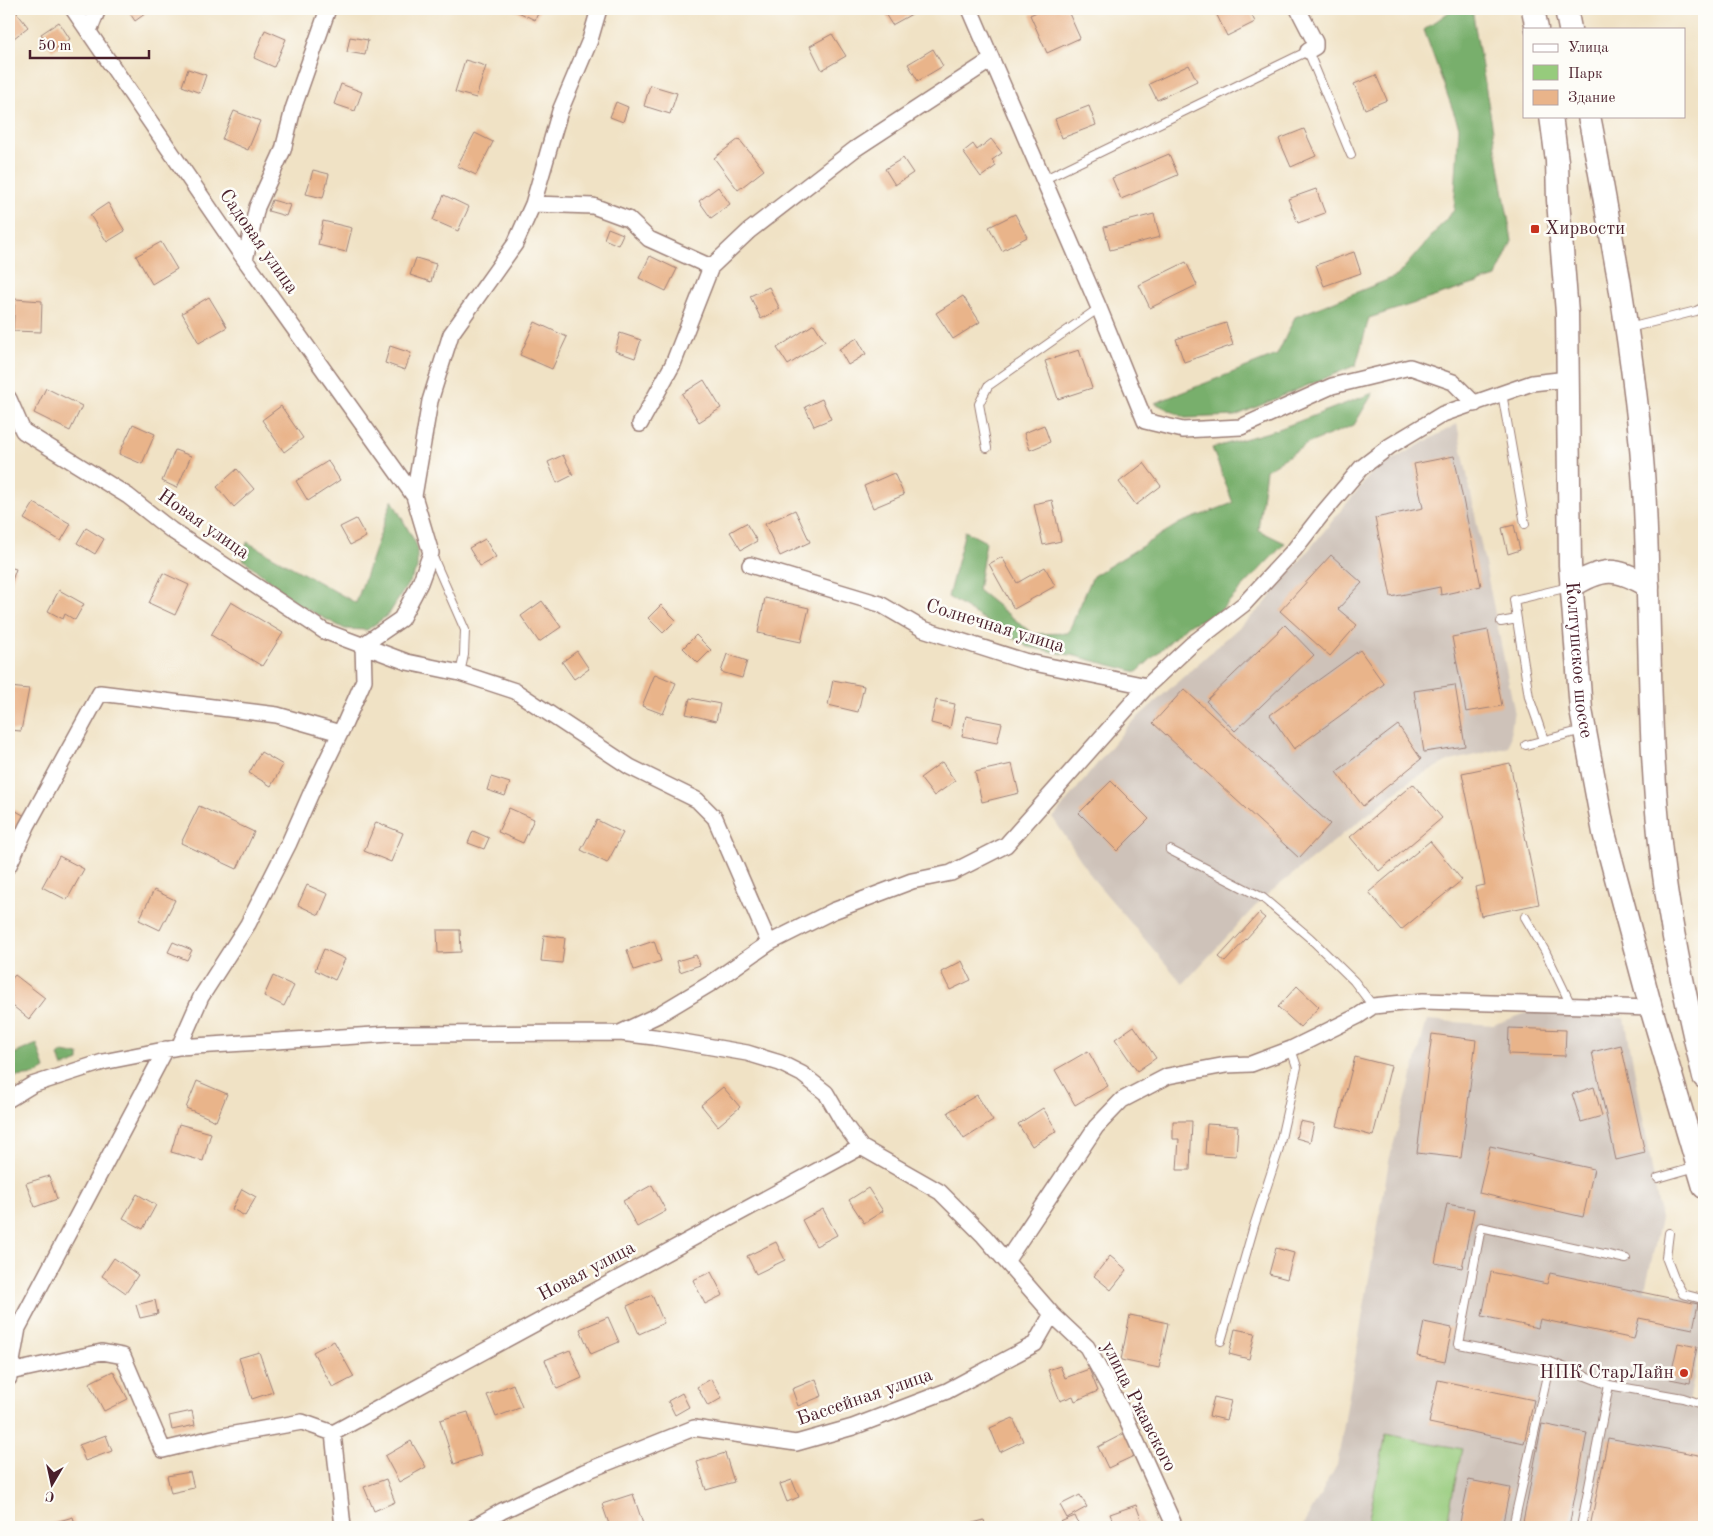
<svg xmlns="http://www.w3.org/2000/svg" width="1713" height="1536" font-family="'Old Standard TT',serif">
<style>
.industrial{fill:#cec2b9}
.green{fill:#96cb7c;stroke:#707554}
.forest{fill:#78af6c;stroke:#61674c}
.building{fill:#e9b48a}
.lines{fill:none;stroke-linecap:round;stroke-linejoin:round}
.service-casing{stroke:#9d8078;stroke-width:10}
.minor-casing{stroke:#9d8078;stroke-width:18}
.secondary-casing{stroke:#9d8078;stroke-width:25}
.service{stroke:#fff;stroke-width:8}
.minor{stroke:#fff;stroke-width:15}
.secondary{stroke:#fff;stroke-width:22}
.poi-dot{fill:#c8321e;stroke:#fdfcf7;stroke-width:2}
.labels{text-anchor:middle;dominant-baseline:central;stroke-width:5;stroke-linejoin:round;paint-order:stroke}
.poi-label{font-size:19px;fill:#4a1f2b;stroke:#fdfcf7;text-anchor:start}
.street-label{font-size:19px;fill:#4a1f2b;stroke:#fdfcf7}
</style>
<rect width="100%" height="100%" fill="#fdfcf7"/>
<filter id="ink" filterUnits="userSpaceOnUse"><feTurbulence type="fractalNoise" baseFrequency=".02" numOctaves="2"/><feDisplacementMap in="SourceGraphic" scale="10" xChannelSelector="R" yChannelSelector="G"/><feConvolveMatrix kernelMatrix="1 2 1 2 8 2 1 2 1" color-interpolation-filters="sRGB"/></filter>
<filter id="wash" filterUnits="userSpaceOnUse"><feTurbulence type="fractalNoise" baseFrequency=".0096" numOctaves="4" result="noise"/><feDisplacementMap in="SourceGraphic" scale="20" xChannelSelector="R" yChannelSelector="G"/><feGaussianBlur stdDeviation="1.12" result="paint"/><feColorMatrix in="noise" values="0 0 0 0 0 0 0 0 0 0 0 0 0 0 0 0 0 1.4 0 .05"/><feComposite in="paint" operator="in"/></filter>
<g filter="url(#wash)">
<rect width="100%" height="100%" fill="#f0e2c5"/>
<path class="industrial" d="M1457,424L1514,709L1509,747L1446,762L1411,780L1263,898L1183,984L1094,880L1053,818L1128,726L1263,606L1374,470Z
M1532,1011L1625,1018L1661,1219L1645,1289L1704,1302V1328L1688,1407L1704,1410V1527H1302L1337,1465L1389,1161L1427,1020L1493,1025Z"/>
<path class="green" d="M1386,1434L1462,1449L1446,1527H1367Z"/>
<path class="forest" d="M1453,9H1472L1512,241L1496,277L1369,318L1356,365L1235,416L1185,418L1155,403L1277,355L1295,317L1397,276L1454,210L1459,127L1424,30Z
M1373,393L1354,425L1307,444L1266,470L1258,530L1285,543L1218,613L1188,625L1137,672L1075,656L1028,647L948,597L965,531L986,542L978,590L1033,634L1068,633L1093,576L1180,523L1233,503L1212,448L1276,430Z
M392,500L417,546V569L389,614L367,630L345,629L297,604L243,559L247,542L356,603Z
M37,1044L45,1069L35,1075L15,1077L9,1063V1056Z
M63,1052L79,1055V1061L63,1067L58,1056Z"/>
<g id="blocks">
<path class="building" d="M9,9H14L28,27L9,42Z
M127,9H147L149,11L135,21Z
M512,9H540L535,20Z
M882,9H921L892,25Z
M1043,9H1067L1080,38L1047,53L1030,15Z
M1214,9H1249L1255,22L1227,36Z
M59,22L70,39L52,51L41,34Z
M265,30L286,39L274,67L254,58Z
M832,34L846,56L822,70L810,46Z
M350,37L368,40L365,55L347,52Z
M933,49L943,66L918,81L908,64Z
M465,60L486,66L476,98L455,92Z
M1189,65L1197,81L1157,100L1149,84Z
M188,69L206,75L200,93L182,86Z
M1376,75L1387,100L1365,109L1354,84Z
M341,84L362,92L355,111L334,104Z
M650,85L677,93L670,114L644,106Z
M616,102L628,107L623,122L610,117Z
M1089,106L1096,125L1062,138L1055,119Z
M234,111L260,121L248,150L222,139Z
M1304,129L1316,156L1291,167L1279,139Z
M475,133L493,142L476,175L457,166Z
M739,139L764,170L738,190L714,158Z
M991,139L1002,153L992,160L996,166L981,177L963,152L973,144L977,150Z
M1169,154L1178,175L1121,199L1112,178Z
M903,158L913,173L895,185L885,169Z
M313,170L329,174L323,198L306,194Z
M718,187L730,204L711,218L699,201Z
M1316,189L1325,213L1298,223L1288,199Z
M444,195L469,207L458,231L433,220Z
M272,200L290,205L286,216L268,211Z
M108,203L125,231L107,242L90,215Z
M1015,214L1027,237L1002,251L989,227Z
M1154,214L1160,237L1110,250L1104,227Z
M323,221L352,228L346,252L318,245Z
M608,228L623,234L618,245L604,239Z
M161,242L177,269L152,284L136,256Z
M1354,252L1361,273L1324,286L1316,265Z
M650,256L677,269L666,291L639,278Z
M416,258L436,264L431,282L410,275Z
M1186,262L1197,285L1150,308L1139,285Z
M769,287L780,309L761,319L750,296Z
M963,296L980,322L953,339L936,313Z
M209,297L227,327L199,343L182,313Z
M15,299L42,301L41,332L13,331Z
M535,322L567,337L552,369L520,355Z
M1226,323L1233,345L1184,362L1176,339Z
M814,324L825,341L788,365L777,348Z
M620,333L641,340L635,358L615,351Z
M857,338L866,354L848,365L839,349Z
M390,346L411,353L405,370L385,363Z
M1079,350L1092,388L1058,399L1045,361Z
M704,380L721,408L699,422L682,394Z
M46,388L82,406L70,431L34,413Z
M822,399L831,419L814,426L805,407Z
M281,406L303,438L284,452L262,420Z
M133,424L155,434L142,464L119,454Z
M1044,425L1050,442L1030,450L1024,433Z
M175,450L191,456L177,488L162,481Z
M563,455L573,475L557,483L548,462Z
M1454,456L1481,586L1441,595L1440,587L1391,597L1375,518L1423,508L1414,464Z
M328,461L340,480L308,501L296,481Z
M1144,463L1161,486L1136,505L1119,482Z
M237,469L254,489L234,507L217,487Z
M894,473L904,495L873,508L864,486Z
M1052,500L1061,541L1043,545L1034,504Z
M34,503L71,524L61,541L24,519Z
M795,510L810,542L780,556L765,524Z
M356,519L366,537L350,545L340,527Z
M746,523L757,541L741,550L730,532Z
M1514,525L1520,550L1508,554L1502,528Z
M86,528L104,539L95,554L77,543Z
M485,539L496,557L480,566L469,548Z
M1331,555L1362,583L1338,609L1357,625L1330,656L1280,611Z
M1002,557L1017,583L1045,567L1055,586L1014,609L989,564Z
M9,567L16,569L9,589Z
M163,573L189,585L175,615L149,603Z
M59,590L84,604L75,620L65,614L63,619L48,611Z
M765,598L809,608L801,642L758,633Z
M542,601L561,627L539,642L521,616Z
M231,602L283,633L262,666L211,635Z
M661,605L676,620L663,633L648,618Z
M1285,625L1314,655L1235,731L1206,701Z
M1488,630L1502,706L1466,712L1452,637Z
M696,635L711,650L698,663L683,648Z
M1360,650L1384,684L1294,749L1270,715Z
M577,651L589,669L574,679L562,662Z
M727,654L747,661L742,678L721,672Z
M655,674L676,683L663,714L642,706Z
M833,680L864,686L858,712L828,705Z
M1455,685L1465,746L1424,752L1414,691Z
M9,687L29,689L21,731L9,730Z
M1184,689L1330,824L1299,858L1153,723Z
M690,698L720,704L716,721L686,714Z
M936,700L955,704L950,728L931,723Z
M966,716L1002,723L997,743L962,736Z
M1398,725L1421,759L1363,806L1336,772Z
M261,752L283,765L271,786L249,773Z
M942,762L955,781L934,796L920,778Z
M1510,763L1539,904L1481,916L1475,887L1485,885L1462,773Z
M1012,764L1019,793L982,802L975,772Z
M491,777L510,783L505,796L487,790Z
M1111,781L1149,819L1117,851L1079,813Z
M1413,784L1442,818L1379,871L1350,837Z
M199,806L254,832L237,869L181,843Z
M9,807L25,816L14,836L9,833Z
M509,808L534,819L523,843L498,832Z
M597,820L623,833L607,863L581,850Z
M376,822L403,833L391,862L364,851Z
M473,831L489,838L484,849L468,843Z
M1430,841L1462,880L1401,930L1369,892Z
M59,856L84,869L67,900L42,887Z
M307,885L328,894L319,915L298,905Z
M154,890L175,900L160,930L139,920Z
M1259,913L1265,918L1225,962L1219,957Z
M437,930H460L461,952L438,953Z
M544,935L565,938L562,963L541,961Z
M654,941L661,961L634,970L627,950Z
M173,942L192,950L187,960L168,952Z
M324,949L345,959L335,980L315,970Z
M696,955L700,965L680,972L677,961Z
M962,961L971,980L950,990L941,972Z
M15,975L45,998L29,1019L9,1003V982Z
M273,976L294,986L284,1006L264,996Z
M1297,986L1319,1007L1300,1027L1278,1007Z
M1134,1026L1156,1058L1137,1071L1115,1039Z
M1509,1028L1566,1030L1565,1056L1508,1054Z
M1432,1034L1476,1040L1461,1158L1417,1153Z
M1621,1045L1645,1153L1616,1160L1592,1052Z
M1088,1051L1108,1086L1075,1105L1055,1070Z
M1355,1057L1391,1066L1373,1136L1337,1126Z
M197,1081L227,1094L216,1121L186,1108Z
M723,1087L740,1107L718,1126L701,1105Z
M1594,1087L1602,1116L1581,1122L1572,1094Z
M977,1095L993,1121L964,1139L948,1112Z
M1043,1108L1057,1131L1032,1146L1018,1124Z
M1173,1121H1192L1190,1170H1177L1179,1139H1173Z
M1300,1121L1314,1124L1310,1142L1296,1138Z
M179,1124L211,1133L203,1161L171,1152Z
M1207,1124L1238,1126L1236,1156L1205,1154Z
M1490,1146L1594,1169L1583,1217L1479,1193Z
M49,1176L57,1199L35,1207L26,1183Z
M652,1185L666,1211L637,1227L623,1201Z
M868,1188L883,1211L864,1223L849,1200Z
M242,1189L256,1197L245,1216L232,1209Z
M137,1194L156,1205L143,1229L123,1218Z
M1447,1204L1474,1209L1462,1268L1435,1263Z
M823,1209L837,1235L816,1246L802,1220Z
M776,1242L785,1260L756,1274L747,1256Z
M1276,1248L1294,1253L1287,1279L1269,1274Z
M1110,1256L1127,1270L1111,1290L1094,1276Z
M114,1258L138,1275L126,1293L102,1276Z
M711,1272L723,1295L705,1304L693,1280Z
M1491,1272L1547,1284L1550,1273L1698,1304L1693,1329L1639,1318L1634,1339L1540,1319L1538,1328L1482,1316Z
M652,1295L664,1323L639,1334L627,1306Z
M155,1300L158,1314L140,1318L136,1305Z
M1130,1315L1168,1323L1159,1368L1121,1360Z
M608,1317L619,1342L591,1354L580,1329Z
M1424,1322L1452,1328L1445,1362L1417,1356Z
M1235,1329L1255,1333L1249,1359L1229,1354Z
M334,1341L354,1377L333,1388L313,1352Z
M1678,1343L1697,1347L1690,1383L1670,1379Z
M570,1350L582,1378L557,1389L545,1360Z
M259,1352L273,1392L252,1399L239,1358Z
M1060,1366L1065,1378L1089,1369L1098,1391L1075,1401L1073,1396L1060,1401L1048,1370Z
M113,1371L128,1399L104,1411L89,1383Z
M711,1379L722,1398L708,1406L697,1387Z
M816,1379L822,1396L798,1406L792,1389Z
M1438,1380L1534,1400L1524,1443L1429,1423Z
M513,1384L522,1407L496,1417L487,1395Z
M682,1393L689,1407L675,1415L668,1401Z
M1214,1397L1231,1401L1226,1420L1209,1416Z
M192,1411L195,1425L172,1430L169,1416Z
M468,1412L481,1455L454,1464L440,1420Z
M1013,1418L1023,1441L1000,1452L990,1428Z
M1542,1424L1587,1433L1569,1527H1522Z
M1125,1433L1136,1455L1108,1468L1098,1447Z
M106,1435L112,1451L85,1461L79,1445Z
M1608,1438L1704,1456V1527H1590Z
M411,1441L426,1467L399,1482L385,1456Z
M725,1453L734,1482L706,1490L697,1462Z
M190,1472L194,1488L171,1493L167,1476Z
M386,1479L395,1502L374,1511L364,1487Z
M792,1480L799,1497L787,1502L780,1484Z
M1469,1480L1510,1488L1502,1527H1459Z
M633,1494L644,1527H610L602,1504Z
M1080,1495L1087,1507L1067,1518L1060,1505Z
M1136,1505L1144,1527H1115L1110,1514Z
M1075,1516L1080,1527H1050V1526Z
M73,1517L76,1527H38Z
M984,1520L986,1527H958Z"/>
</g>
</g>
<g filter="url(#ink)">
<use href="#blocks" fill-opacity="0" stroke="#9d8078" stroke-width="1"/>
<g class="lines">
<g class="service-casing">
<path id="service" d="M1043,180L1308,51L1351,155
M1629,328L1696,311L1704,307
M1502,393L1525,524
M987,448L979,404L988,386L1099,308
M432,555L465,630L464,655L460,673
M1501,622L1517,619
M1544,740L1529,697L1514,600L1569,587
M1526,745L1583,730
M1170,850L1263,898L1310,938L1354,981L1373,1006
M1525,917L1545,951L1571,1005
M1658,1178L1696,1167
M1669,1233L1666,1257L1674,1278L1683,1294L1702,1299L1704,1308
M1626,1259L1481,1227L1459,1344L1550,1362L1609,1385L1683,1398L1704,1405
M1221,1341L1254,1226L1278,1152L1297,1067L1291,1049
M1513,1527L1550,1362
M1581,1527L1609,1385"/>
</g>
<g class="minor-casing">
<path id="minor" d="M73,9L245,260L414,496
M970,9L1099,308L1145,421L1183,430L1241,427L1332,386L1410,367L1453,382L1475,404
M1298,9L1315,42V47L1308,51
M89,31L98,9
M533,204L593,206L628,219L649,239L711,267
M245,260L257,207L283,150L293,109L328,9
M9,399L23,431
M640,424L673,364L711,267L749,231L855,149L991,60
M23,431L128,496L171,530L324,631L407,662L460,673L515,691L630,767L697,800L715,818L769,943
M750,565L880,604L923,629L1024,661L1147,686
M363,645L401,619L420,583L431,553L414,496L430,401L451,334L515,244L533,204L560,111L590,40L599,9
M9,865L27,826L100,693L277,715L340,733
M620,1033L658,1015L713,982L769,943L833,911L912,881L951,873L1006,845L1147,686L1191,645L1244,604L1294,550L1322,514L1361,468L1390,446L1443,414L1532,383L1568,379
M179,1047L201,997L248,924L289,843L311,793L345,723L364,680L363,645
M9,1099L32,1085L103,1062L179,1047L390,1034L620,1033L654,1037L747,1053L780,1063L802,1074L826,1093L844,1124L861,1147L940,1192L984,1236L1052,1314L1087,1347L1124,1414L1175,1527
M1007,1260L1096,1127L1122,1100L1168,1076L1226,1065L1251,1064L1291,1049L1358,1016L1373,1006L1423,1001L1651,1008
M10,1372L102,1352L123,1356L163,1450L217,1437L302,1422L333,1433L343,1527
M9,1378L18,1328L166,1049
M333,1433L861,1147
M474,1527L502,1511L584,1472L694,1428L796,1443L853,1427L947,1391L1035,1344L1052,1314"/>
</g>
<g class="secondary-casing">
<g id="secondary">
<path d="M1533,9L1537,29"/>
<path d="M1566,9L1570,29"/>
<path id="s1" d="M1551,116L1557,161L1558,200L1567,313L1570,565L1581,710L1604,833L1651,1008L1704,1187"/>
<path d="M1589,116C1600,170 1609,225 1619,279C1630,348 1640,417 1644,487C1651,609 1647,731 1661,852C1670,928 1686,1003 1704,1077"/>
<path d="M1571,587C1602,567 1617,567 1648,586"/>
</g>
</g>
<use href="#service" class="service"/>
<use href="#minor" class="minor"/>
<use href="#secondary" class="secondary"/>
</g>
</g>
<g class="poi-dot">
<rect x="1530" y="224" width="10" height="10" rx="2.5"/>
<circle cx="1684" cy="1373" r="5"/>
</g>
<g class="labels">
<g class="poi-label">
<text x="1545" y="229">Хирвости</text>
<text x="1674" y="1373" text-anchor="end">НПК СтарЛайн</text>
</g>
<g class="street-label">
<text transform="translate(258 242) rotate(55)">Садовая улица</text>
<text transform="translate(203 525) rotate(35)">Новая улица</text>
<text transform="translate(995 627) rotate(17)">Солнечная улица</text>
<text stroke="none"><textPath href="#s1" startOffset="545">Колтушское шоссе</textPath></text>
<text transform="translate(587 1272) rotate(-28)">Новая улица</text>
<text transform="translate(865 1398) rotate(-19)">Бассейная улица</text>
<text transform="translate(1138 1407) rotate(63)">улица Ржавского</text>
</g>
</g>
<rect width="1713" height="1536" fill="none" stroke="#fdfcf7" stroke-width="30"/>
<rect x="1523" y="28" width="162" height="90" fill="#fdfcf7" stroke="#b5a4a5"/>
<rect x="1533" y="44" width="25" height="8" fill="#ffffff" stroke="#b5a4a5"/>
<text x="1568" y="52" font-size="15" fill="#4a1f2b">Улица</text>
<rect x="1533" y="65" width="25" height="15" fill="#96cb7c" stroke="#b5a4a5"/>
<text x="1568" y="78" font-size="15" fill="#4a1f2b">Парк</text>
<rect x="1533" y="90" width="25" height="15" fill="#e9b48a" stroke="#b5a4a5"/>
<text x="1568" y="102" font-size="15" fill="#4a1f2b">Здание</text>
<g transform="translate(52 1484) rotate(189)" stroke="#fdfcf7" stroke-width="4" paint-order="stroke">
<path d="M0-4L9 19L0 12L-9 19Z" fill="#4a1f2b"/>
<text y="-8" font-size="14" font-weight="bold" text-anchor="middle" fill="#4a1f2b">С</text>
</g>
<path d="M30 50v8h119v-8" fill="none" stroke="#4a1f2b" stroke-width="2.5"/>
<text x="38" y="50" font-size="15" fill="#4a1f2b" stroke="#fdfcf7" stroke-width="4" paint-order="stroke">50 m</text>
</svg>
